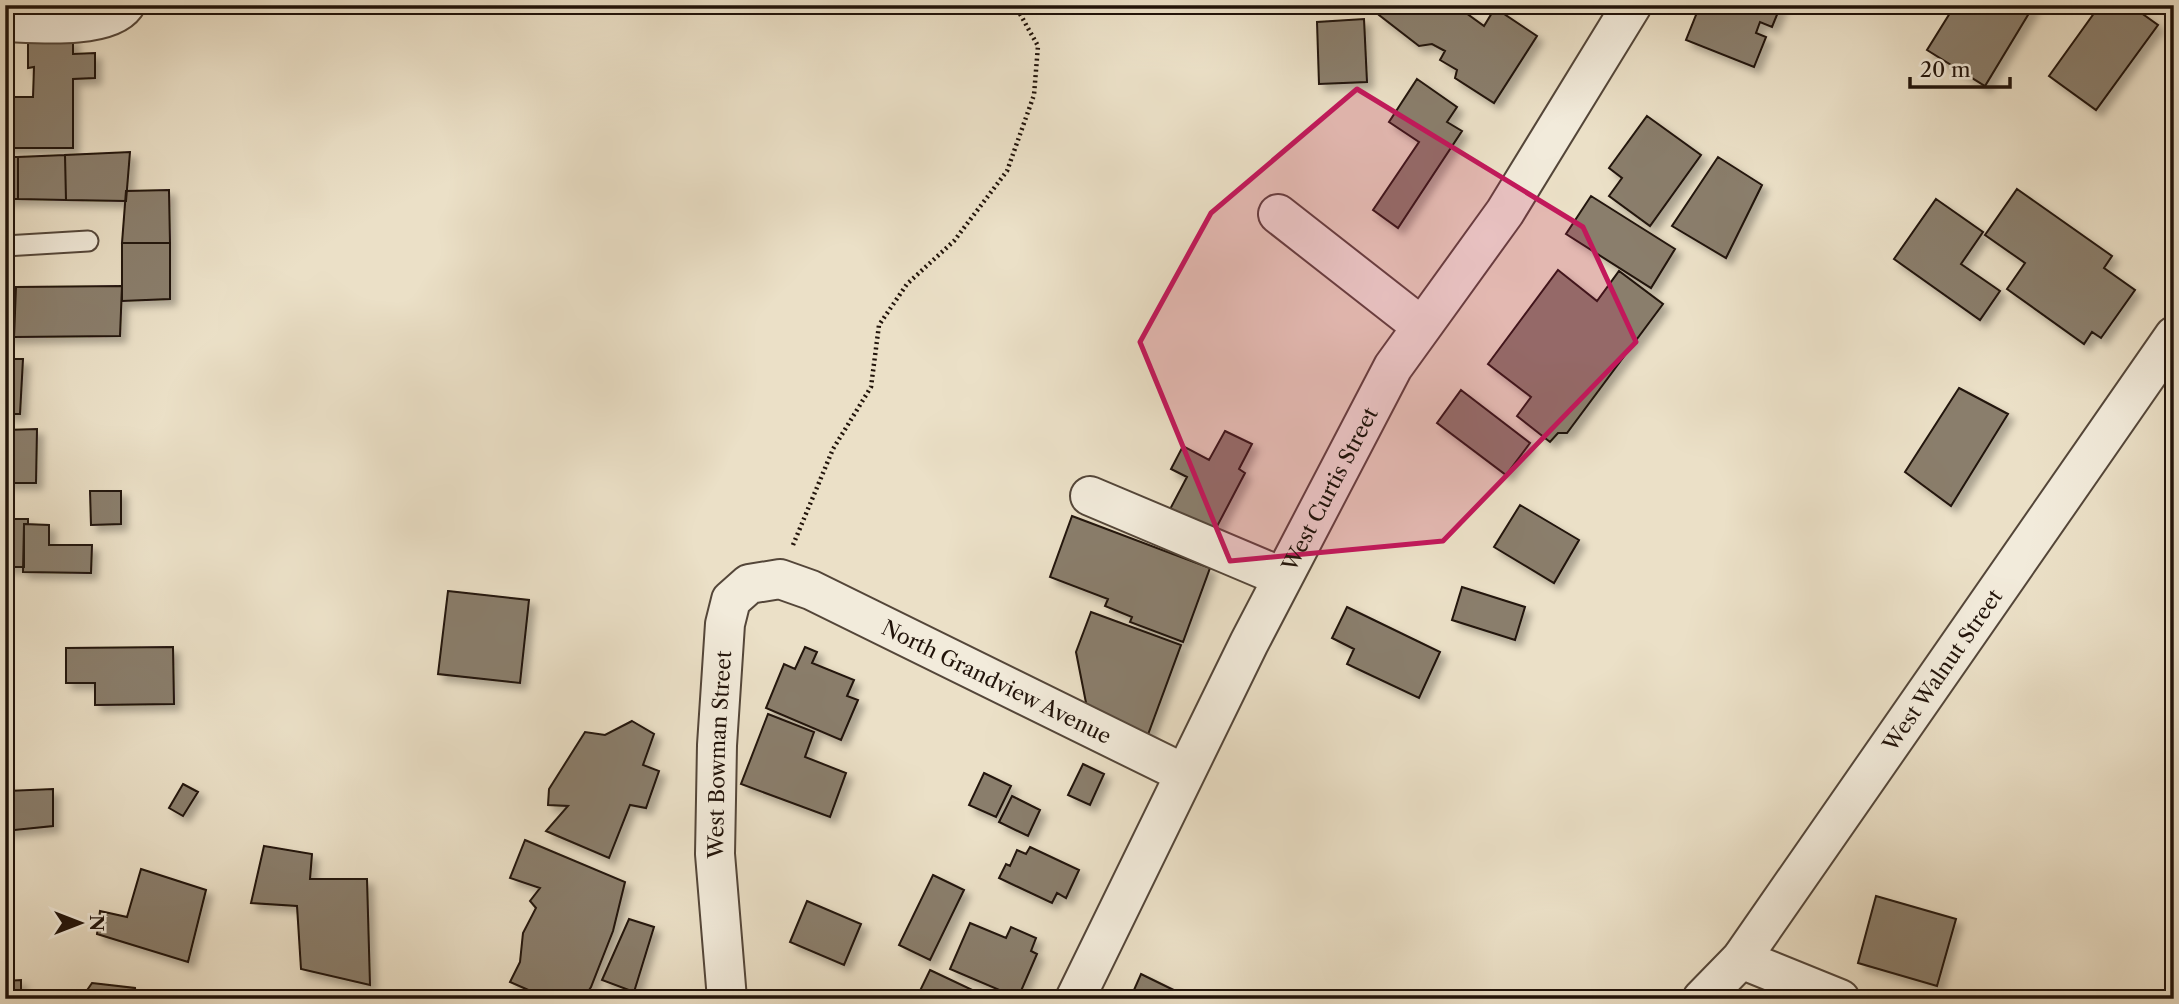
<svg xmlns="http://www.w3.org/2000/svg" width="2179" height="1004" font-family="'Libre Caslon Text',serif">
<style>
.building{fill:#8a7e6c;stroke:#21130a;stroke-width:2;filter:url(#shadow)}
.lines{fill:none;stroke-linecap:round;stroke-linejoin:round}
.lane-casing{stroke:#544639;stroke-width:23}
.street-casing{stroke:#544639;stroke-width:42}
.path{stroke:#21130a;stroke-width:4.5;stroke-dasharray:2 3.5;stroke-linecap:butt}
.lane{stroke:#f2ebdb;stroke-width:19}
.street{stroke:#f2ebdb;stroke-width:38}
.marked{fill:#c2185b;fill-opacity:0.2;stroke:#c2185b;stroke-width:5;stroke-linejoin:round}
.labels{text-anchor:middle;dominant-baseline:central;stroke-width:7;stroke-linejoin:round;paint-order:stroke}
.street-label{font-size:21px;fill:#21130a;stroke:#f2ebdb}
</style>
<defs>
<filter id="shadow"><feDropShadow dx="6" dy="6" stdDeviation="3.5" flood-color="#0004"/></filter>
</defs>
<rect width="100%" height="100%" fill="#ebe0c7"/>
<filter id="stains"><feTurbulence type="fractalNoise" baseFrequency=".00286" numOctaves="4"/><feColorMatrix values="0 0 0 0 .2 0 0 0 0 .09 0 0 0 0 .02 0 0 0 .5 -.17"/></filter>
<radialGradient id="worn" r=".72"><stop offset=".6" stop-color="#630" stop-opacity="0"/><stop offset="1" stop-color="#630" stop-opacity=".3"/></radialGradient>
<path class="building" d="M1386,5H1455L1484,26L1495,8L1537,36L1494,103L1455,78L1457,70L1440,60L1445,51L1432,44L1419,46L1379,15Z
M1700,5H1781L1772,27L1760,22L1756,33L1766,37L1754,67L1686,40Z
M1955,5H2034L1985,86L1927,50Z
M2100,5H2130L2158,25L2096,110L2049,76Z
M1364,19L1367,82L1319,84L1317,22Z
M28,39H73V54L95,53V78L73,79V148H5V97H33L34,67L28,68Z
M1417,79L1457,107L1447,122L1462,131L1398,228L1373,210L1419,142L1389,122Z
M1647,116L1701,155L1650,226L1609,196L1622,178L1609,168Z
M130,152L126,201L66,200L65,155Z
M65,155L66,200L18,199V157Z
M5,157H18V199H5Z
M1718,157L1762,185L1726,258L1672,226Z
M2017,189L2112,256L2104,268L2135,290L2101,338L2092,332L2084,344L2007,289L2025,263L1985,235Z
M169,190L170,243H122L126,191Z
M1591,196L1675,249L1651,288L1566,234Z
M1936,199L1983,232L1961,264L2000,291L1980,320L1894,259Z
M122,243H170V299L122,301Z
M1558,270L1597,301L1619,271L1663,304L1567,433H1558L1550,442L1517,416L1531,397L1488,364Z
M122,286L120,336L14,337L16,287Z
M5,287H16L14,337H5Z
M5,359H23L20,414H5Z
M1959,388L2008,414L1951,506L1905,472Z
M1461,390L1530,443L1506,475L1437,423Z
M37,429L36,483H5V430Z
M1225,431L1252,444L1239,469L1245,473L1212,536L1168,513L1187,477L1171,469L1183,446L1209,460Z
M90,491H121V524L91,525Z
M1520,505L1579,540L1554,583L1494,547Z
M1072,516L1210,568L1183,642L1130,622L1132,617L1105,606L1108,599L1050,577Z
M5,519H28V524H24V567H5Z
M24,524L49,525V545H92L91,573L23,572Z
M1462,587L1525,607L1515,640L1452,620Z
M448,591L529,600L520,683L438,674Z
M1347,607L1440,652L1419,698L1347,664L1354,649L1332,638Z
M1091,612L1181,645L1146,740L1089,718L1076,652Z
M173,647L174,704L95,705V683H66V648Z
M805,647L817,652L812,663L854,680L847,696L858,700L841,740L766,708L784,664L795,669Z
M768,714L814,732L805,757L846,773L830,817L741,784Z
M632,721L654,734L643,765L659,771L646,808L630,805L609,858L546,831L568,806L548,805L549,789L585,732L605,735Z
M1083,764L1104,774L1090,805L1068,795Z
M984,773L1011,786L996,817L969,805Z
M5,780L7,791L53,789V826L5,831Z
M183,784L198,792L183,816L169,808Z
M1012,796L1040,810L1028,836L999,822Z
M525,840L625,882L613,931L591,987L583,999H549L510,982L520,962L523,933L536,908L530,901L540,888L510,878Z
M264,846L312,854L310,879H367L370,985L301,969L297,906L251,903Z
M1030,847L1079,870L1066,898L1057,893L1052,903L999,878L1006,864L1010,866L1017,850L1026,854Z
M141,869L206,890L188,962L97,934L100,911L127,917Z
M933,875L964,890L930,960L899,945Z
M1876,896L1956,919L1937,986L1858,963Z
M807,901L861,924L844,965L790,942Z
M629,919L654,927L634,992L602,980Z
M970,923L1006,938L1011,927L1036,938L1031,951L1037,954L1018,998L950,969Z
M930,970L983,995L982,999H916Z
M1141,974L1192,999H1130Z
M21,980V999H5V981Z
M92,983L135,988L136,999H81Z"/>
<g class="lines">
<g class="lane-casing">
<path id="lane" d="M5,246L88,241"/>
</g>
<g class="street-casing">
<g id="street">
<path d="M5,22C34,23 107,30 125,5"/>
<path d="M1278,214L1421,326"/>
<path d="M1090,496L1282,577"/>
<path d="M1741,959L1840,999"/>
<path id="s1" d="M727,999L715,854L717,745L725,624L731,600L749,584L780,579L811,590L1183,773"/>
<path id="s2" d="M1075,999L1249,643L1393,367L1505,212L1632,5"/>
<path id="s3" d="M1702,999L1741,959L2174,336"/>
</g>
</g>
<path class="path" d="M793,545L833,449L871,387L879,325L907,284L954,241L1007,171L1034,95L1038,46L1015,5"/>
<use href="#lane" class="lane"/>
<use href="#street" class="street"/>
</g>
<path class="marked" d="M1357,89L1583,227L1636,342L1443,541L1230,561L1140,342L1211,213Z"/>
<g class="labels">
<g class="street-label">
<text stroke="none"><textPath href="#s2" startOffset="570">West Curtis Street</textPath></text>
<text stroke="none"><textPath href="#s3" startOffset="408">West Walnut Street</textPath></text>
<text stroke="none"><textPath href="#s1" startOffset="696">North Grandview Avenue</textPath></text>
<text stroke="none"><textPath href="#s1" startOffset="245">West Bowman Street</textPath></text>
</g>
</g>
<rect width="2179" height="1004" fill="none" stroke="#ebe0c7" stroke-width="28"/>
<rect x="7" y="7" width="2165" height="990" fill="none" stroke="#21130a" stroke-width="3.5"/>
<rect x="14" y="14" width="2151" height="976" fill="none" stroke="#21130a" stroke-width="2"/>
<g transform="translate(80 923) rotate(90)" stroke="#f2ebdb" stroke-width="5" paint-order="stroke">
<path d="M0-5L12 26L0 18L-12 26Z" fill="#21130a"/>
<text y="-10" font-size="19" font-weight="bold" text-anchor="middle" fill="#21130a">N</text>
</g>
<path d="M1910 77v10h100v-10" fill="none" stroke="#21130a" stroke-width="3.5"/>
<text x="1920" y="77" font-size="21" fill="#21130a" stroke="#f2ebdb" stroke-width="5" paint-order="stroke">20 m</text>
<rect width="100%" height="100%" filter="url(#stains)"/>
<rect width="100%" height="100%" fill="url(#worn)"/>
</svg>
